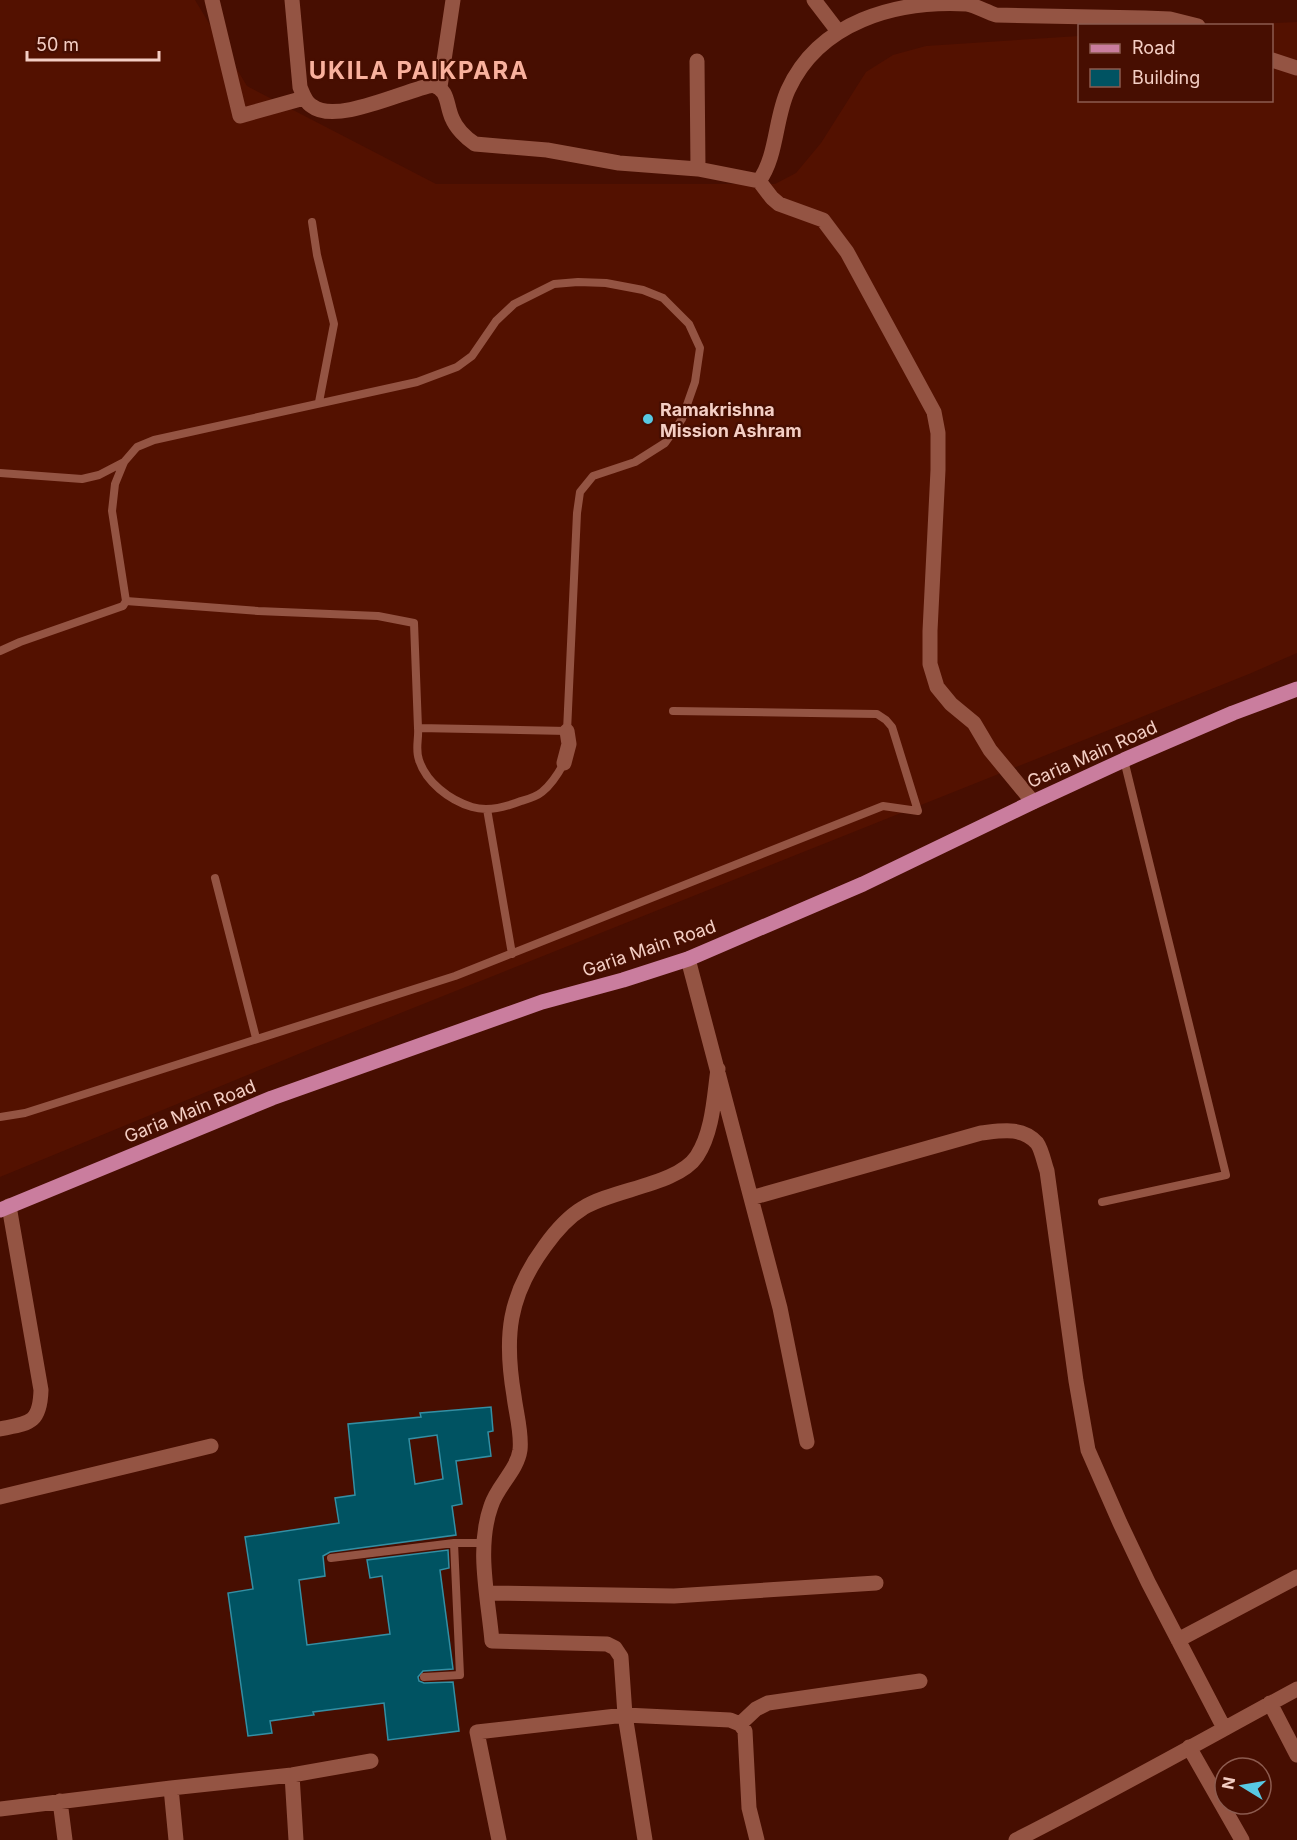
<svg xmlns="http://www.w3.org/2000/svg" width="1297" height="1840" font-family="Inter,sans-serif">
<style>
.built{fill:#531100}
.building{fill:#005362;stroke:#338fa4;stroke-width:1.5;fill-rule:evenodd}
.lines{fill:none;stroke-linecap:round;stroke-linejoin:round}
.lane{stroke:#945443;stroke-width:8}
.street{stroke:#945443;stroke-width:15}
.primary{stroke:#ca7d9e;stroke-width:15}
.poi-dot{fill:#58c9e3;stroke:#470e01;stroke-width:2}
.labels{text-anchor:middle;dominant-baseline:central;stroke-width:4.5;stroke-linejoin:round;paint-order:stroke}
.poi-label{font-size:18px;font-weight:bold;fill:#f4cec4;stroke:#470e01;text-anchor:start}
.street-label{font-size:18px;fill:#f4cec4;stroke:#470e01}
.district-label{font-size:24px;font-weight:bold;letter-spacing:1.5px;fill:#f9b19d;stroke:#470e01}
</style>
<rect width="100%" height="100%" fill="#470e01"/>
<path class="built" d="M0,0H195L247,86L436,184H775L796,173L821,143L866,72L893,55L926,46L1079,36L1080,100H1272V26L1238,25L1297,22V653L1249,674L313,1048L0,1177Z"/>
<path class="building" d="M491,1407L493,1431L488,1432L491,1456L456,1461L462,1504L452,1506L456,1535L330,1552L323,1556L325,1576L299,1580L307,1645L390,1634L382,1576L370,1578L367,1560L448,1550L449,1568L440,1570L453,1669L423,1671L418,1677L419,1681L424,1683L453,1682L459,1731L388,1740L384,1703L313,1712L314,1715L270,1721L272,1733L248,1736L228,1593L253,1589L245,1537L339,1523L335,1498L355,1495L348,1424L421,1417L420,1413ZM437,1435L443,1479L415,1484L409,1439Z"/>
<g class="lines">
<path class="lane" d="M312,222L317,255L334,324L319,402
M0,473L82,479L99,475L124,462
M126,601L258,611L378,616L414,623L418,728
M0,651L20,642L123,606L126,601L112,511L115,484L124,462L137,447L154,440L417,382L457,367L472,356L496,321L514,304L554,284L578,282L606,283L643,290L663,298L689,324L700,348L695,382L682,419L665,443L635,462L593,476L580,492L577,513L567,731L418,728C419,739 415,749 419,760C426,782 449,800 472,807C488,812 506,807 521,801C528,799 536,797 542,792C552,784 558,774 564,763
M487,809L512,954
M215,878L256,1038
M0,1117L25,1113L455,976L883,806L918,811L892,727L886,720L877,714L673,711
M1102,1202L1226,1175L1124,760
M331,1558L454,1543
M424,1677L460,1675L454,1543H484"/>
<path class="street" d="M212,0L240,116L304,98
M292,0L300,87C303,94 305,102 312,106C336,125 405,90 433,85C449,90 446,105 452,118C456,128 466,138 475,144L547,150L619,163L698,169L759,181C777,157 775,118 788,90C819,22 895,0 967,4C974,5 987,12 996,15L1145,18L1170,19L1198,26
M814,0L837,30
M1272,60L1297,68
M697,61L698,169
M440,87L453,0
M759,181L772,198L779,204L823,220L847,252L934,412L938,433V470L930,631V664L937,687L951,704L974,723L990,750L1033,802
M564,763L569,744L567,731
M688,959L780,1308L807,1442
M751,1198L981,1133C1000,1131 1022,1126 1037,1143C1042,1150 1044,1163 1047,1171L1076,1381L1088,1450L1120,1523L1148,1582L1224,1728
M0,1429C29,1423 40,1424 41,1390L9,1206
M0,1497L211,1446
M487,1593L674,1596L876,1583
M1178,1640L1297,1577
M1270,1703L1297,1755
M740,1724L756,1709L768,1703L920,1681
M1189,1747L1242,1840
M292,1775L296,1840
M171,1788L292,1775L371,1761
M60,1801L65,1840
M0,1809L171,1788L176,1840
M499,1840L477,1732L625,1715L730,1720L740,1724L745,1731L749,1808L757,1840
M645,1840L625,1715L621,1657L615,1648L607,1644L492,1641C488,1597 476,1548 491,1506C497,1486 517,1471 520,1450C522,1433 516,1413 514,1396C504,1337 508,1296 545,1246C555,1232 568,1217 583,1208C613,1189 678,1185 697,1156C713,1131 714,1097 718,1069
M1016,1840C1111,1792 1203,1740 1297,1689"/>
<path class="primary" d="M0,1210L272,1098L542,1002L623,980L688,959L863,884L1033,802L1124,760L1233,713L1297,689"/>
</g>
<circle class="poi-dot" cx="648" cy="419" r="6"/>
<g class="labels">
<g class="poi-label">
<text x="660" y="409">Ramakrishna<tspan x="660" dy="21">Mission Ashram</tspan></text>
</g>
<g class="street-label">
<text transform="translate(1092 754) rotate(-24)">Garia Main Road</text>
<text transform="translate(649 948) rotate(-19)">Garia Main Road</text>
<text transform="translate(190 1111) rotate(-22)">Garia Main Road</text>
</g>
<g class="district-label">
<text x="419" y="70">UKILA PAIKPARA</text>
</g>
</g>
<rect x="1078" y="24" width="195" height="78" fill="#470e01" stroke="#8c5b4f" stroke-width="1.5"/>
<rect x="1090" y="44" width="30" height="9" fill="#ca7d9e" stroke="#8c5b4f" stroke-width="1.5"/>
<text x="1132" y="54" font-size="18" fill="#f4cec4">Road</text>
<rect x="1090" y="69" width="30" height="18" fill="#005362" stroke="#8c5b4f" stroke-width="1.5"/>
<text x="1132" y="84" font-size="18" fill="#f4cec4">Building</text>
<g transform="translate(1243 1786) rotate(281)"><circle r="28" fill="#470e01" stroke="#8c5b4f" stroke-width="1.5"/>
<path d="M0-4.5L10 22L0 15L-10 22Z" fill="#58c9e3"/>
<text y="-9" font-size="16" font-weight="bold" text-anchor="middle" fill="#f4cec4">N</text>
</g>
<path d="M27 51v9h132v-9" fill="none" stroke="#f4cec4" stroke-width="3"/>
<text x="36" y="51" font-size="18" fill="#f4cec4" stroke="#470e01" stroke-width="4.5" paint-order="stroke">50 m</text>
</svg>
